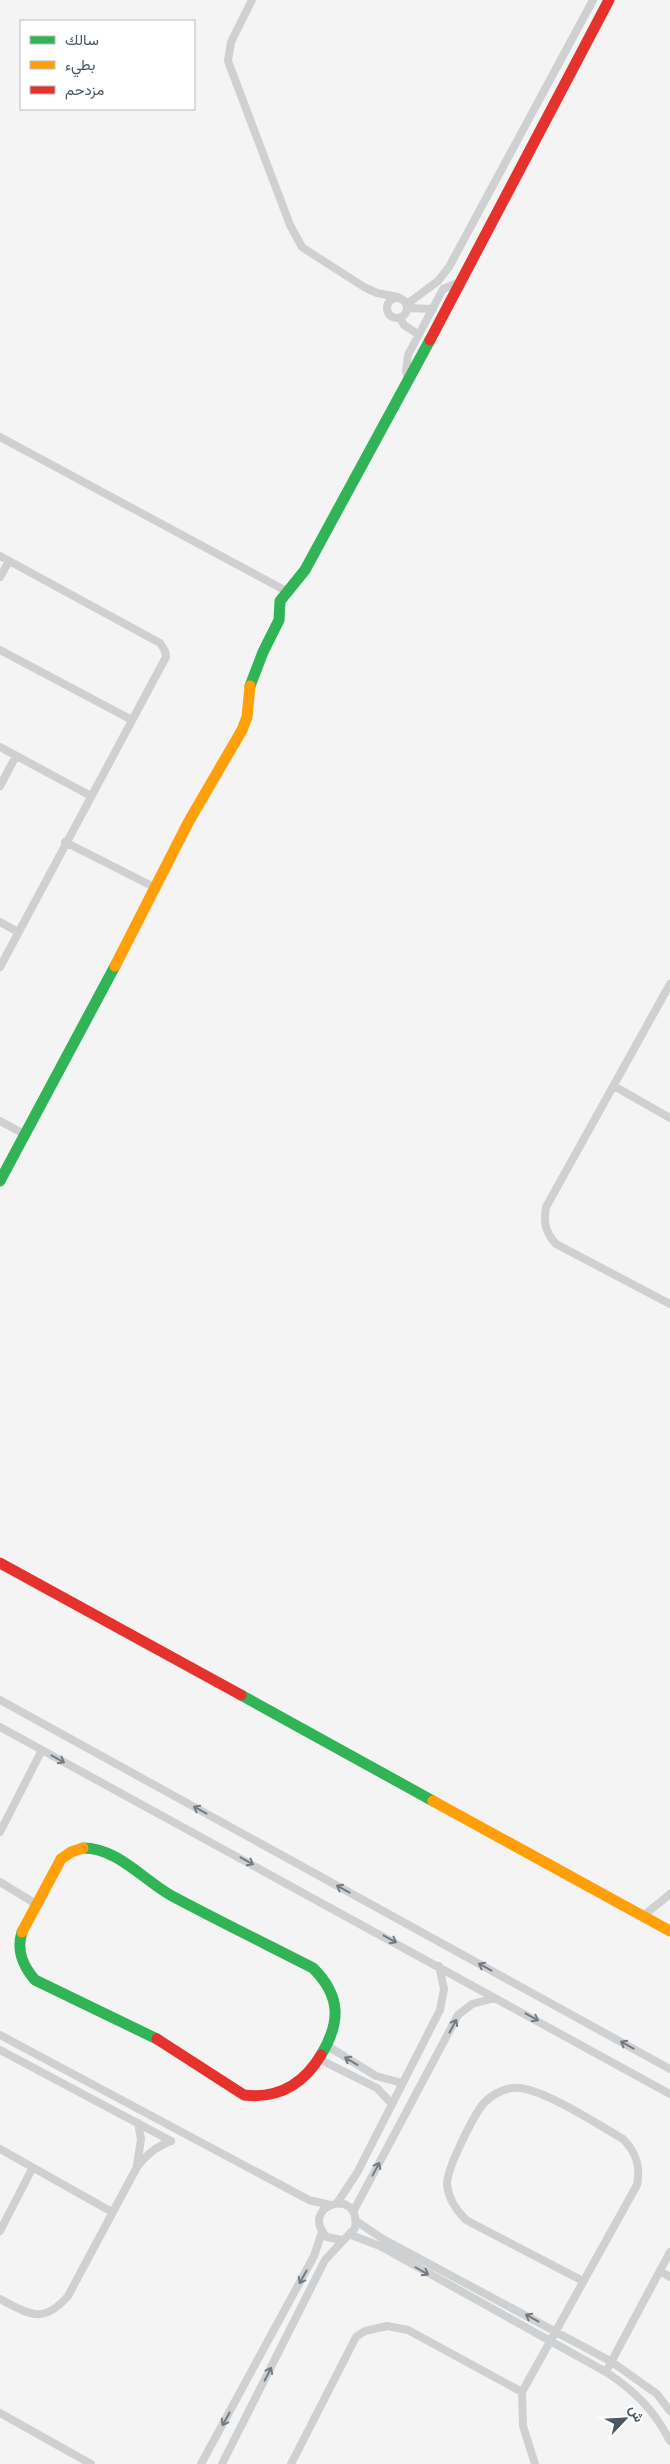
<svg xmlns="http://www.w3.org/2000/svg" width="670" height="2464" font-family="Commissioner,Vazirmatn,sans-serif">
<style>
.lines{fill:none;stroke-linecap:round;stroke-linejoin:round}
.street{stroke:#ced0d2;stroke-width:8}
.fast{stroke:#30b455;stroke-width:11}
.slow{stroke:#ff9f0a;stroke-width:11}
.jam{stroke:#e5322d;stroke-width:11}
.oneway{stroke:#727b83}
</style>
<rect width="100%" height="100%" fill="#f4f4f4"/>
<g class="lines">
<path class="street" d="M252,0L231,42L228,61L290,225L302,247L311,253L364,287L377,293L398,297
M387 308a10 10 0 1 1 20 0a10 10 0 1 1-20 0Z
M407,304L438,281L449,267L593,0
M408,308L433,309
M400,318L404,325L419,335
M408,380L406,371L408,355L443,289L460,282
M0,437L288,592
M0,556L160,643L165,651L166,657L0,967
M0,577L9,561
M0,650L132,720
M0,747L91,796
M0,786L16,756
M65,842L156,888
M0,922L18,932
M670,984L546,1207C543,1223 546,1233 556,1244L670,1304
M614,1086L670,1118
M0,1121L26,1135
M0,1700L670,2069
M0,1727L670,2094
M0,1832L42,1750
M0,1882L36,1904
M643,1916L670,1894
M0,2035L309,2200L330,2205
M326,2045L376,2076L402,2083
M0,2050L171,2141
M319,2059L377,2088L391,2103
M0,2149L112,2212
M137,2165L141,2139L138,2123
M337,2203L357,2173L440,2010L444,1989L439,1966
M353,2212L458,2015L472,2004L495,1998
M356,2221L383,2239L612,2362L657,2394L670,2411
M0,2231L32,2169
M351,2235L380,2246L606,2372C635,2391 654,2410 670,2441
M660,2271L670,2277
M0,2299C29,2314 43,2325 68,2296L137,2167C147,2154 156,2147 171,2141
M609,2366L670,2252
M0,2413L91,2464
M201,2464L314,2256L322,2232
M222,2464L325,2260L355,2228C362,2185 297,2206 327,2237L342,2240
M291,2464L356,2337L365,2331L387,2326L408,2330L522,2392
M535,2464L523,2426L522,2392L637,2185C641,2166 636,2152 623,2139C599,2125 538,2085 513,2088C502,2089 490,2096 483,2104C473,2117 447,2168 447,2184C448,2198 456,2210 466,2220L583,2281"/>
<path class="fast" d="M250,686L263,652L279,620L280,601L305,570L430,340
M0,1181L115,966
M241,1695L433,1801
M83,1848C118,1848 143,1880 172,1896C219,1921 266,1944 313,1968C341,1996 341,2022 321,2055
M22,1932C16,1951 23,1966 35,1980L157,2039"/>
<path class="slow" d="M115,966L189,821L242,730L247,717L250,686
M433,1801L670,1931
M22,1932L61,1859L71,1852L83,1848"/>
<path class="jam" d="M430,340L609,0
M0,1563L241,1695
M157,2039L244,2095C278,2099 303,2085 321,2055"/>
</g>
<defs><path id="oneway-shaft" d="M-6 0H5M1.5-3L5.5 0L1.5 3" fill="none" stroke-width="1.6" stroke-linecap="round" stroke-linejoin="round" transform="scale(1.25)"/></defs>
<g class="oneway">
<use href="#oneway-shaft" transform="translate(58 1759) rotate(29)"/>
<use href="#oneway-shaft" transform="translate(200 1810) rotate(-151)"/>
<use href="#oneway-shaft" transform="translate(247 1861) rotate(29)"/>
<use href="#oneway-shaft" transform="translate(343 1889) rotate(-151)"/>
<use href="#oneway-shaft" transform="translate(390 1939) rotate(29)"/>
<use href="#oneway-shaft" transform="translate(485 1967) rotate(-151)"/>
<use href="#oneway-shaft" transform="translate(532 2017) rotate(29)"/>
<use href="#oneway-shaft" transform="translate(453 2026) rotate(-62)"/>
<use href="#oneway-shaft" transform="translate(627 2045) rotate(-151)"/>
<use href="#oneway-shaft" transform="translate(351 2061) rotate(-149)"/>
<use href="#oneway-shaft" transform="translate(376 2169) rotate(-62)"/>
<use href="#oneway-shaft" transform="translate(422 2271) rotate(30)"/>
<use href="#oneway-shaft" transform="translate(303 2277) rotate(119)"/>
<use href="#oneway-shaft" transform="translate(532 2318) rotate(-151)"/>
<use href="#oneway-shaft" transform="translate(268 2374) rotate(-63)"/>
<use href="#oneway-shaft" transform="translate(226 2419) rotate(119)"/>
</g>
<rect x="20" y="20" width="175" height="90" fill="#ffffff" stroke="#b7bbc0"/>
<rect x="30" y="36" width="25" height="8" fill="#30b455" stroke="#b7bbc0"/>
<text x="65" y="45" font-size="15" fill="#4a5661">سالك</text>
<rect x="30" y="61" width="25" height="8" fill="#ff9f0a" stroke="#b7bbc0"/>
<text x="65" y="70" font-size="15" fill="#4a5661">بطيء</text>
<rect x="30" y="86" width="25" height="8" fill="#e5322d" stroke="#b7bbc0"/>
<text x="65" y="95" font-size="15" fill="#4a5661">مزدحم</text>
<g transform="translate(625 2419) rotate(65)" stroke="#ffffff" stroke-width="4" paint-order="stroke">
<path d="M0-4L9 19L0 12L-9 19Z" fill="#4a5661"/>
<text y="-8" font-size="14" font-weight="bold" text-anchor="middle" fill="#4a5661">ش</text>
</g>
</svg>
